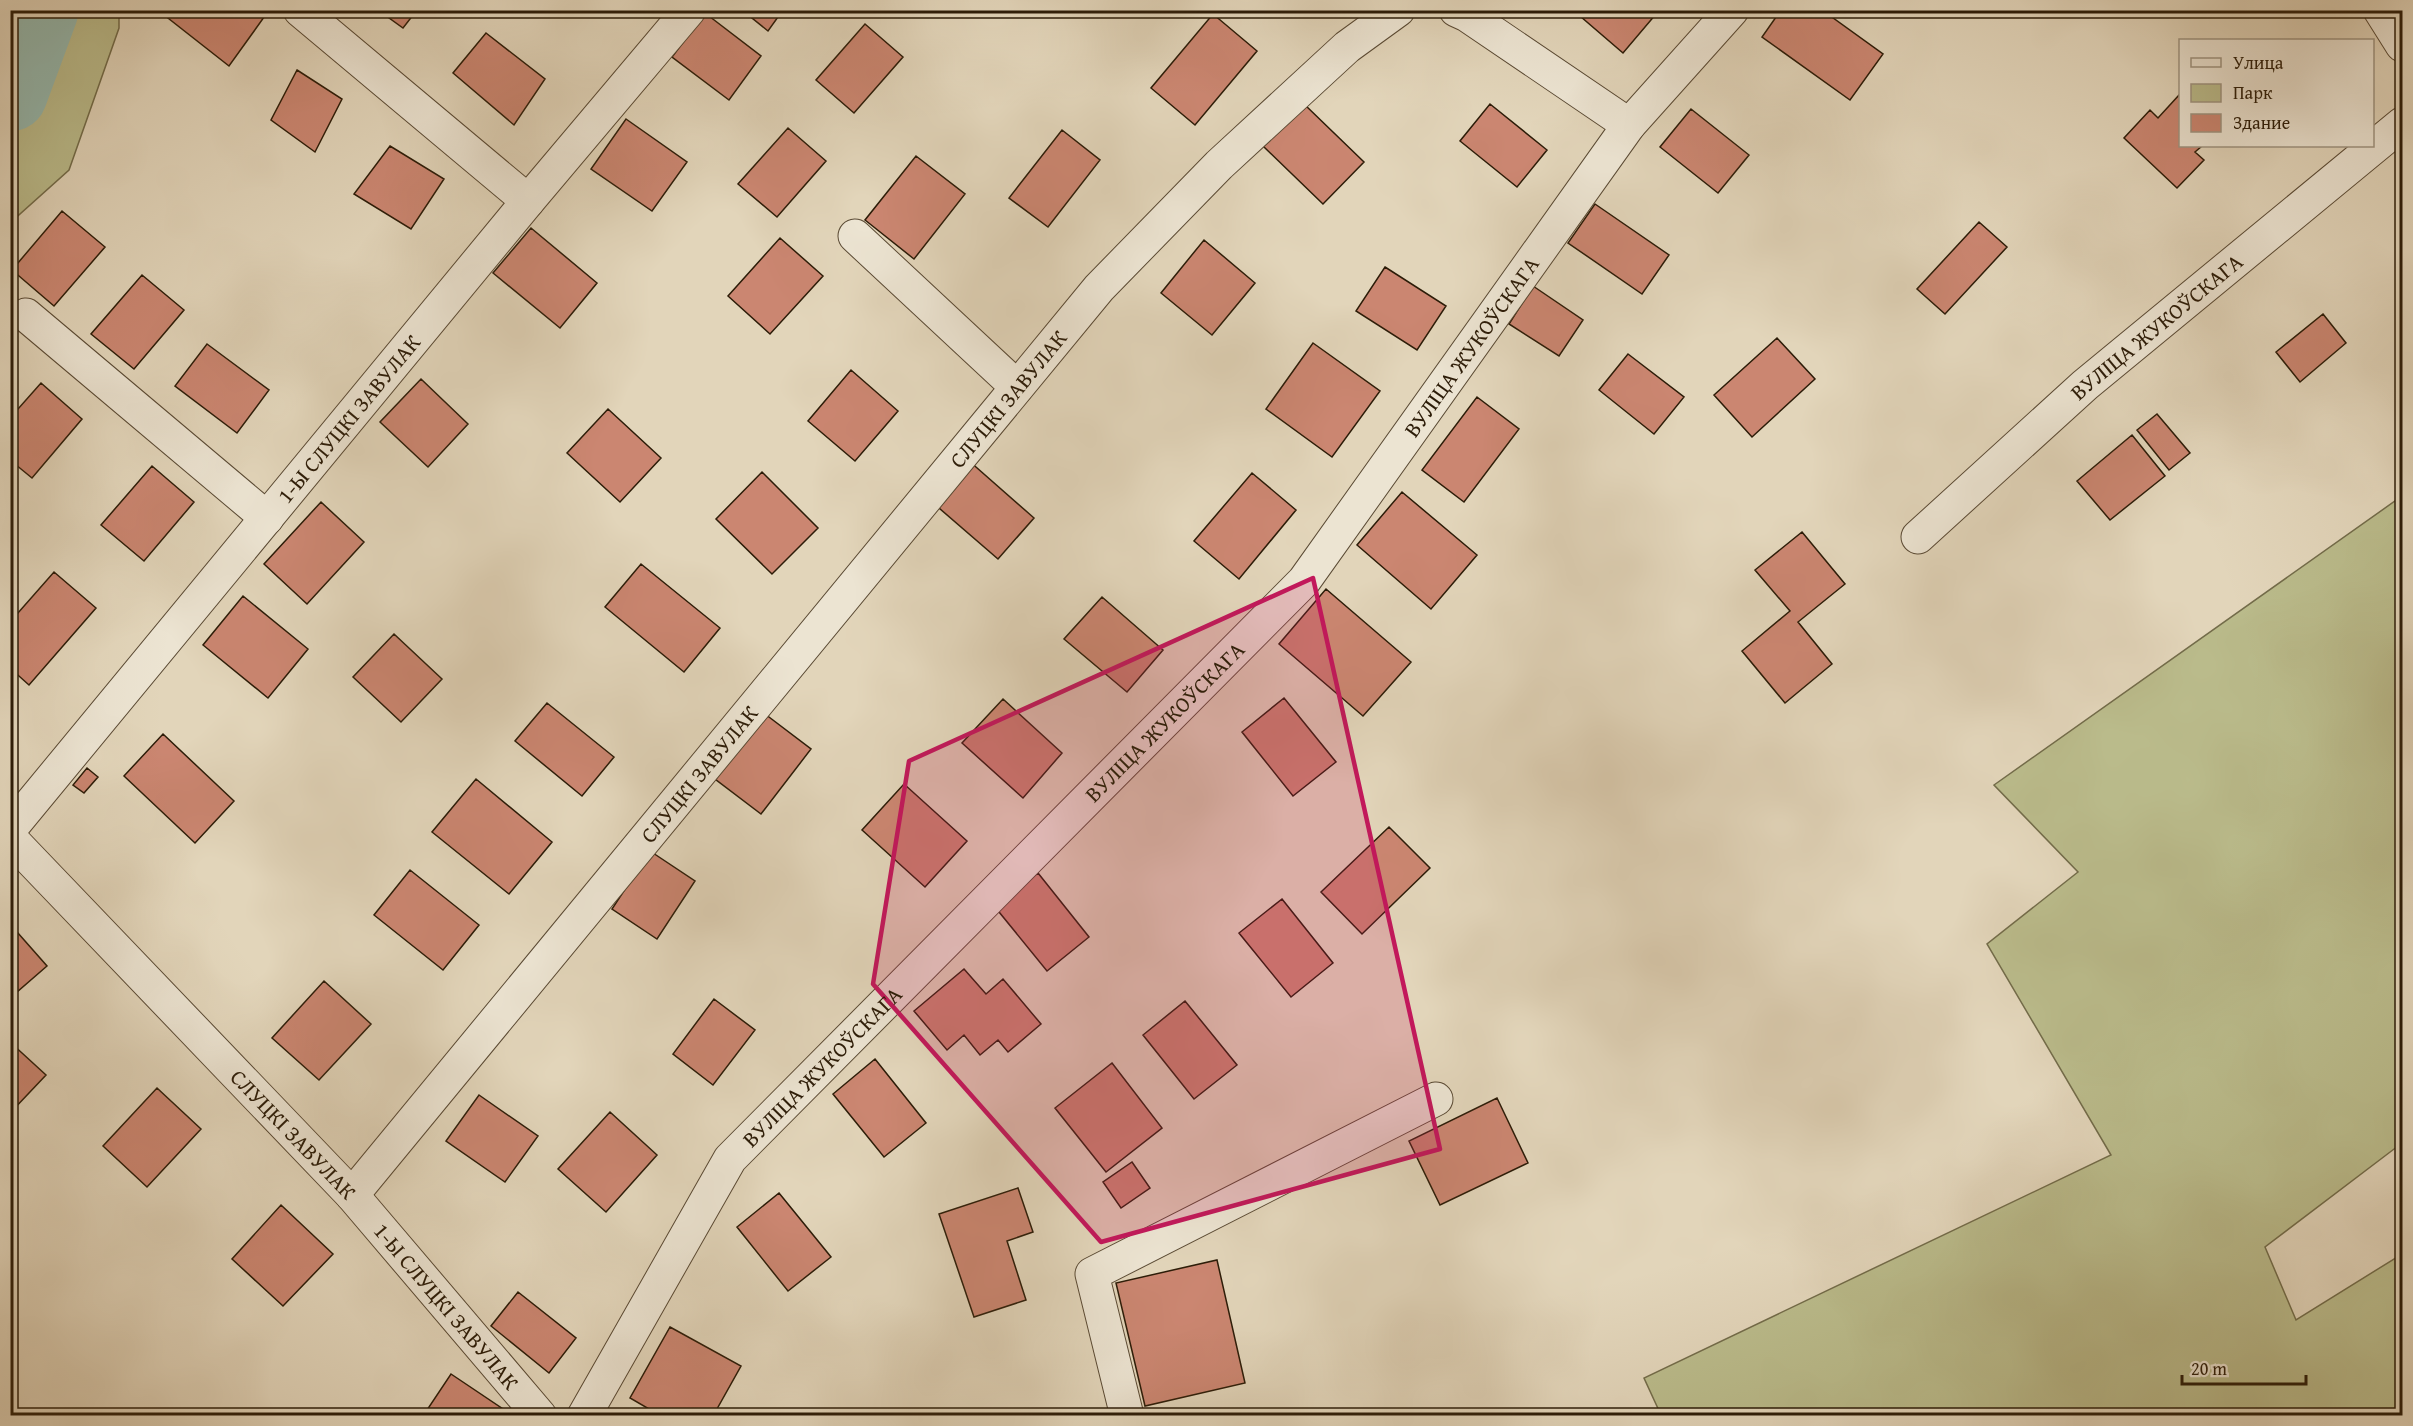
<svg xmlns="http://www.w3.org/2000/svg" width="2413" height="1426" font-family="'Gentium Book Plus',serif">
<style>
.green{fill:#babb8b;stroke:#736c4a;stroke-width:1.5}
.lines{fill:none;stroke-linecap:round;stroke-linejoin:round}
.river{stroke:#95b9af;stroke-width:75}
.building{fill:#cb8671;stroke:#2c1c08;stroke-width:1.5}
.minor-casing{stroke:#5a4a34;stroke-width:35}
.minor{stroke:#ece4d2;stroke-width:33}
.marked{fill:#c2185b;fill-opacity:0.2;stroke:#c2185b;stroke-width:4.5;stroke-linejoin:round}
.labels{text-anchor:middle;dominant-baseline:central;stroke-width:4.5;stroke-linejoin:round;paint-order:stroke}
.street-label{font-size:22px;fill:#2c1c08;stroke:#ece4d2}
</style>
<rect width="100%" height="100%" fill="#e2d5ba"/>
<filter id="stains"><feTurbulence type="fractalNoise" baseFrequency=".00333" numOctaves="4"/><feColorMatrix values="0 0 0 0 .2 0 0 0 0 .09 0 0 0 0 .02 0 0 0 .5 -.17"/></filter>
<radialGradient id="worn" r=".72"><stop offset=".6" stop-color="#630" stop-opacity="0"/><stop offset="1" stop-color="#630" stop-opacity=".3"/></radialGradient>
<path class="green" d="M11,10L119,11V28L69,170L11,222Z
M2402,496V1143L2265,1247L2296,1320L2402,1254V1415H1661L1644,1378L2111,1155L1987,944L2078,872L1994,785Z"/>
<g class="lines">
<path class="river" d="M10,94L41,10"/>
</g>
<path class="building" d="M263,10L267,13L229,66L159,11Z
M378,10H417L403,28Z
M742,10H783L768,31Z
M1573,10H1652L1656,14L1623,53Z
M1781,10H1822L1883,54L1850,100L1762,37Z
M705,13L761,56L729,100L672,57Z
M1213,14L1257,51L1195,125L1151,88Z
M865,24L903,57L854,113L816,80Z
M486,33L545,79L514,125L453,73Z
M297,70L342,99L315,152L271,120Z
M2180,94V146H2202L2195,152L2204,160L2177,188L2124,138L2150,110L2158,118Z
M1304,104L1364,162L1323,204L1263,146Z
M1490,104L1547,150L1517,187L1460,141Z
M1691,109L1749,155L1718,193L1660,147Z
M626,119L687,162L652,211L591,169Z
M788,128L826,161L777,217L738,184Z
M1062,130L1100,160L1048,227L1009,198Z
M390,146L444,179L411,229L354,194Z
M916,156L965,194L914,259L865,220Z
M1595,204L1669,255L1642,294L1568,243Z
M62,211L105,247L54,306L12,270Z
M1979,222L2007,247L1945,314L1917,289Z
M531,228L597,283L560,328L493,273Z
M780,238L823,276L770,334L728,296Z
M1204,240L1255,283L1212,335L1161,293Z
M1385,267L1446,306L1417,350L1356,311Z
M142,275L184,310L134,369L91,334Z
M1533,286L1583,320L1559,356L1509,324Z
M2323,314L2346,343L2300,382L2276,352Z
M1777,338L1815,379L1752,437L1714,395Z
M1313,343L1380,391L1332,457L1266,409Z
M207,344L269,390L237,433L175,386Z
M1628,354L1684,397L1654,434L1599,390Z
M851,370L898,411L855,461L808,421Z
M421,379L468,424L428,467L380,422Z
M41,383L82,419L32,478L10,460V418Z
M1477,397L1519,429L1464,502L1422,470Z
M608,409L661,458L620,502L567,453Z
M2157,414L2190,453L2169,470L2137,430Z
M2132,435L2165,476L2110,520L2077,481Z
M968,460L1034,518L998,559L932,502Z
M152,466L194,502L144,561L101,525Z
M762,472L818,528L772,574L716,519Z
M1252,473L1296,510L1239,579L1194,541Z
M1402,492L1477,555L1431,609L1357,545Z
M321,502L364,542L307,604L264,564Z
M1802,532L1845,584L1798,622L1832,664L1785,703L1742,651L1790,611L1755,570Z
M641,564L720,628L684,672L605,607Z
M54,572L96,608L29,685L10,668V622Z
M1326,589L1411,662L1363,716L1279,644Z
M243,596L308,649L268,698L203,645Z
M1102,597L1163,650L1127,692L1064,639Z
M394,634L442,679L401,722L353,677Z
M1284,698L1336,762L1293,796L1242,732Z
M1003,699L1062,753L1023,798L962,743Z
M547,703L614,757L582,796L515,741Z
M765,714L811,749L761,814L715,779Z
M163,734L234,801L195,843L124,776Z
M87,768L98,777L84,793L73,785Z
M476,779L552,842L509,894L432,832Z
M904,784L967,841L925,887L862,830Z
M1389,827L1430,868L1362,934L1321,892Z
M650,851L695,881L657,939L612,909Z
M410,870L479,925L443,970L374,915Z
M1038,873L1089,937L1047,971L995,907Z
M1282,899L1333,963L1291,997L1239,933Z
M10,924L47,966L10,998Z
M964,969L986,994L1003,979L1041,1024L1008,1052L998,1040L980,1055L964,1035L947,1050L914,1011Z
M324,981L371,1024L319,1080L272,1038Z
M714,999L755,1030L713,1085L673,1054Z
M1185,1001L1237,1065L1194,1099L1143,1035Z
M10,1042L46,1075L11,1112H10Z
M875,1059L926,1123L884,1157L833,1094Z
M1112,1063L1162,1128L1106,1172L1055,1108Z
M157,1088L201,1129L147,1187L103,1146Z
M479,1095L538,1136L505,1182L446,1141Z
M1497,1098L1528,1163L1440,1205L1409,1141Z
M610,1112L657,1155L606,1212L558,1169Z
M1132,1162L1150,1188L1121,1208L1103,1182Z
M1018,1188L1033,1232L1007,1241L1026,1300L974,1317L939,1214Z
M779,1193L831,1257L788,1291L737,1227Z
M281,1205L333,1254L283,1306L232,1259Z
M1217,1260L1245,1383L1145,1406L1116,1283Z
M518,1292L576,1338L549,1373L491,1326Z
M670,1327L741,1366L713,1416H661L630,1398Z
M451,1374L509,1413L507,1416H423Z"/>
<g class="lines">
<g class="minor-casing">
<g id="minor">
<path d="M300,10L528,201"/>
<path d="M1456,10L1467,15L1629,125"/>
<path d="M2380,10L2402,45"/>
<path d="M855,236L1017,387"/>
<path d="M26,315L267,518"/>
<path id="s1" d="M1918,537L2085,385L2402,124"/>
<path id="s2" d="M10,829L528,201L689,10"/>
<path id="s3" d="M10,838L352,1195L1099,288L1219,165L1347,47L1398,10"/>
<path id="s4" d="M352,1195L540,1416"/>
<path id="s5" d="M584,1416L730,1159L1304,581L1629,125L1732,10"/>
<path d="M1127,1416L1092,1274L1436,1099"/>
</g>
</g>
<use href="#minor" class="minor"/>
</g>
<path class="marked" d="M1313,578L1440,1149L1101,1242L873,984L909,761Z"/>
<g class="labels">
<g class="street-label">
<text stroke="none"><textPath href="#s1" startOffset="318">ВУЛІЦА ЖУКОЎСКАГА</textPath></text>
<text stroke="none"><textPath href="#s5" startOffset="1398">ВУЛІЦА ЖУКОЎСКАГА</textPath></text>
<text stroke="none"><textPath href="#s3" startOffset="1526">СЛУЦКІ ЗАВУЛАК</textPath></text>
<text stroke="none"><textPath href="#s2" startOffset="532">1-Ы СЛУЦКІ ЗАВУЛАК</textPath></text>
<text stroke="none"><textPath href="#s5" startOffset="912">ВУЛІЦА ЖУКОЎСКАГА</textPath></text>
<text stroke="none"><textPath href="#s3" startOffset="1040">СЛУЦКІ ЗАВУЛАК</textPath></text>
<text stroke="none"><textPath href="#s5" startOffset="426">ВУЛІЦА ЖУКОЎСКАГА</textPath></text>
<text stroke="none"><textPath href="#s3" startOffset="410">СЛУЦКІ ЗАВУЛАК</textPath></text>
<text stroke="none"><textPath href="#s4" startOffset="146">1-Ы СЛУЦКІ ЗАВУЛАК</textPath></text>
</g>
</g>
<rect width="2413" height="1426" fill="none" stroke="#e2d5ba" stroke-width="36"/>
<rect x="12" y="12" width="2389" height="1402" fill="none" stroke="#2c1c08" stroke-width="3"/>
<rect x="18" y="18" width="2377" height="1390" fill="none" stroke="#2c1c08" stroke-width="1.5"/>
<rect x="2179" y="39" width="195" height="108" fill="#ece4d2" stroke="#9f9481" stroke-width="1.5"/>
<rect x="2191" y="58" width="30" height="9" fill="#ece4d2" stroke="#9f9481" stroke-width="1.5"/>
<text x="2233" y="69" font-size="18" fill="#2c1c08">Улица</text>
<rect x="2191" y="84" width="30" height="18" fill="#babb8b" stroke="#9f9481" stroke-width="1.5"/>
<text x="2233" y="99" font-size="18" fill="#2c1c08">Парк</text>
<rect x="2191" y="114" width="30" height="18" fill="#cb8671" stroke="#9f9481" stroke-width="1.5"/>
<text x="2233" y="129" font-size="18" fill="#2c1c08">Здание</text>
<path d="M2182 1375v9h124v-9" fill="none" stroke="#2c1c08" stroke-width="3"/>
<text x="2191" y="1375" font-size="18" fill="#2c1c08" stroke="#ece4d2" stroke-width="4.5" paint-order="stroke">20 m</text>
<rect width="100%" height="100%" filter="url(#stains)"/>
<rect width="100%" height="100%" fill="url(#worn)"/>
</svg>
